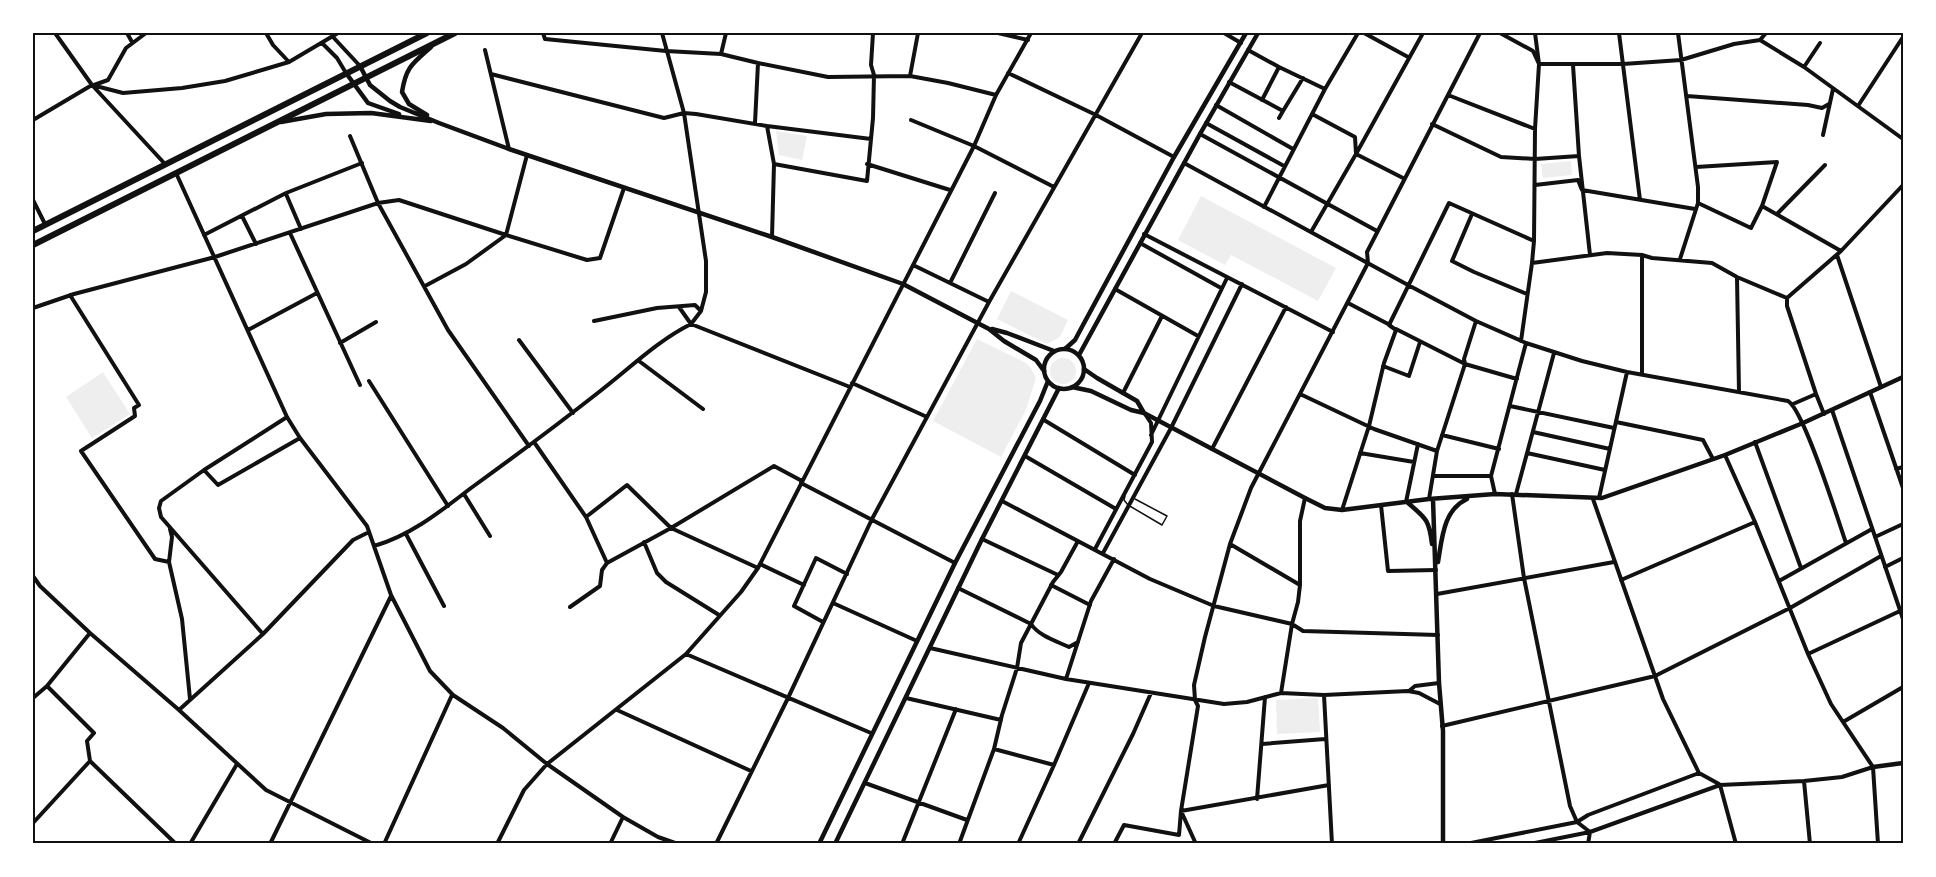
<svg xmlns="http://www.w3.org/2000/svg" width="1936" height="877" font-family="Arial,sans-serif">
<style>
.green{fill:#eee}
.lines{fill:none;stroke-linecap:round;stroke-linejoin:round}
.service{stroke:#111;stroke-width:1.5}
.minor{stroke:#111;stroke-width:4}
.tertiary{stroke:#111;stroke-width:4.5}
.secondary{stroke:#111;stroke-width:4.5}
.trunk{stroke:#111;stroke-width:6}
.neatline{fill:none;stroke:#111;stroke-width:2}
</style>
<rect width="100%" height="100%" fill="#fff"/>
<path class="green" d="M776,131L807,136L802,160L779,155Z
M1571,161L1572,175L1543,178L1541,164Z
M1201,196L1336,268L1318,301L1231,255L1225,265L1178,240Z
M1011,291L1068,320L1060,337L1047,344L997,319Z
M977,339L1026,363L1030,367L1036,378L1026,410L1001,457L933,421Z
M1050 371a13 13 0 1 1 26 0a13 13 0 1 1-26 0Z
M103,372L130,414L92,438L66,397Z
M1318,698L1320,732L1277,734L1276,700Z"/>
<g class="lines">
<path class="service" d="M1125,496L1124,500L1128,505L1162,525L1167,516L1135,499"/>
<path class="minor" d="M55,33L92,85L165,164
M127,33L132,42
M266,33L273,45L289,62
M543,33L545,39L666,51L721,54L758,63L828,77L910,76L948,83L996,95
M662,33L684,113L706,261V292L701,311L691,324L679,307
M998,33L1028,40
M1224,33L1241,43
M1364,33L1408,57
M1500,33L1533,51L1539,64H1623L1681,60L1734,44L1760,40L1804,67L1903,139
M1619,33L1640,200
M1678,33L1698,187V203L1680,259
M333,37L360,66
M1760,40L1766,33
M322,43L337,58L346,73
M485,50L509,149
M1248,50L1279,67L1325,89
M721,54L726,33
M1573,65L1579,156L1590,255
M1804,67L1820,43
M1008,73L1096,115L1174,157
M491,74L664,118L684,113L696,114L767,126L871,139
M910,76L918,33
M1229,82L1283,111L1303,78
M94,85L108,80L126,48L146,33
M1448,95L1535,129
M1687,96L1808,105L1822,108L1829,104
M1262,100L1279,67
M1216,105L1293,149
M1858,106L1903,37
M1312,114L1355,137L1356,154L1403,178
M1279,118L1283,111
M33,120L92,85L123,93L182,88L225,81L289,62L338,33
M911,120L974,146L1054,187
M755,123L758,63
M1206,123L1284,166
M1432,124L1501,157L1535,159L1579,156
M767,126L774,164L772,237
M1200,134L1377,231
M1823,135L1833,89
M527,155L506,235L399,200L378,203L448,330L529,446
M1184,163L1408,285L1476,321L1526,343L1582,361L1627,372L1788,401C1804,410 1838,520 1846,543
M774,164L867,181L873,118L874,75L871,65L873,33
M867,164L950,190
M1696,167L1777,162L1762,206
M176,173L287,417L300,438L367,526L391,595L430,671L453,695L503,728L547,764L623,817L658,837L678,844
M1535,185L1578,180L1582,190L1695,209
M286,194L301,229
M33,200L45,224
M1698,203L1751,228L1762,206L1841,251
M1264,207L1325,89L1358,33
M1472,214L1452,261L1474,272L1527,294
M1777,214L1825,165
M242,216L256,244
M1311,232L1356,154L1423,33
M290,233L360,385
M1144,234L1333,332
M204,235L286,193L362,163
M1140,243L1221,288
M1642,255V374
M1837,255L1881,387
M1532,263L1607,253L1642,255L1652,258L1712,263L1737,277L1787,298
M913,265L989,302
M1737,277L1739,392
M950,283L995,193
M425,286L466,264L506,235L587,260L600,258L624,188
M1115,289L1198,336
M70,295L139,405L134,408L135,416L81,451L155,559L169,562L182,619L190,699
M1348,303L1390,325
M33,308L74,294L215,257L378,203L350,136
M594,321L657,308L695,305L701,311
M1396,329L1465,364L1517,379
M248,330L317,293
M519,340L573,413
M1521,341L1532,263L1534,241L1535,129L1539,64L1535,33
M340,343L376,322
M639,361L703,409
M1383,366L1409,376L1420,342
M369,381L448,506
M852,383L927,417
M1870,392L1903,488
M1123,393L1162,316
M1300,394L1374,429L1437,451
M1793,404L1816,394
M1510,406L1614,428
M1832,410L1903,619
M1824,414L1816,394L1787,306V298L1841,251L1903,185
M1044,420L1135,475
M1616,422L1703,440L1713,459
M1533,432L1610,449
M1151,435L1227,278
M1442,435L1499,449
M534,442L586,517L607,563
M1755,442L1801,568
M1212,449L1286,307
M1360,453L1414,462
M1527,453L1605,470
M1725,455L1755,522L1808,654L1831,704L1873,767L1878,844
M1025,456L1116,509
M1896,469L1903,467
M204,470L218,485L300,438
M1434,476H1491
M801,483L955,563
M464,494L490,536
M1495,494L1491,476L1526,343
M1512,494L1524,578L1570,806L1577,822L1590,832L1588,844
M1516,494L1554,353
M1599,498L1627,372
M1429,499L1437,451L1465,364L1464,359L1476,321
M1593,499L1663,699L1699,773L1719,784
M1002,501L1150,579L1214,606L1292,624L1303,631L1438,635
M1406,502L1418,444
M1381,505L1388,571L1436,570
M1342,510L1369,426L1384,363L1396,330L1389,325L1449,203L1534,241
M586,517L627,485L671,528L758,568
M406,534L444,606
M1875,537L1903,524
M982,539L1058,575
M644,542L657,573L666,582L719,615
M1230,544L1300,585
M374,546C410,536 441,511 471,488C514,457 557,425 599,392C629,369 657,341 691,324L850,387
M1095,549L1152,442L1151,423L1145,414
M1103,553L1171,428L1242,284
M169,562L172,537L170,529
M760,564L804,585
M1885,567L1903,558
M33,576L40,586L90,633L179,710L266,790L373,844
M1621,580L1755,522
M1779,581L1872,529
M1051,585L1090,605
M958,588L1031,624C1039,636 1056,641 1069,647L1078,642
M1437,594L1614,562
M833,603L917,641
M570,607L600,586L602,570L607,563L671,528L774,466L802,481
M823,622L794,606L816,558L847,574
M263,634L161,517L159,508L161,501L204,470L287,417
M930,648L1066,679L1224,704L1247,702L1281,693L1324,695L1408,691L1419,693L1440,704
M686,654L871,733
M1808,654L1900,611
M1066,679L1091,601L1114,559
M47,686L94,733L87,741L90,761L176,844
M1409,691L1415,686L1439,683
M1281,693L1292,624L1298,602L1300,585V521L1305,498
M1324,695L1332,844
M33,698L47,686L90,633
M906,698L1001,720
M179,710L263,634L353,540L369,532
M617,710L751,771
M1843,722L1903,687
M1442,726L1655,676L1790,608L1881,556
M1262,744L1325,739
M994,749L1054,765
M1804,781L1810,844
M865,783L967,820
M1720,785L1736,844
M1257,799L1265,697
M33,823L90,761
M190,844L237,764
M270,844L391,596
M384,844L452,695
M497,844L524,790L547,764L686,654L741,592L758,568L974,146L996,95L1031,33
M610,844L623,817
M716,844L788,698L872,519L989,302L1142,33
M902,844L956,709
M959,844L994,749L1002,715L1017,668L1021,643L1053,582L1061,572L1078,541
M1018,844L1054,765L1089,683
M1078,844L1133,734L1151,693
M1114,844L1124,825L1179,835L1181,811L1329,785
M1196,844L1181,811L1198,706L1195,700L1194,685L1205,637L1230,544L1251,488L1368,263L1367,252L1480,33
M1466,844L1577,822L1588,815L1699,773
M1530,844L1590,832L1720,785L1804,781L1842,777L1873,767"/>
<path class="tertiary" d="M360,66L370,85L390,101L400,107L439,123L509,149L772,237L903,284L989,329L1004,341L1036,360L1044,371
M346,73L368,103L399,114
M427,115L409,104L402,92C406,67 412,64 431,47
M281,122L326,114L371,113L431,121
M992,329L1007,333L1054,351
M1084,369L1097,378L1137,401L1144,413
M1072,387L1091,391L1131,410L1144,413L1305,498L1325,508L1342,510L1429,499L1495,494L1602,498L1725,455L1803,423L1903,377
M1433,499L1439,683L1443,731V844
M1407,502C1425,518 1429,518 1432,544
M1438,562C1442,539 1443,510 1467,499
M1873,767L1903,763"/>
<path class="secondary" d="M1065,349L1075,340L1083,325L1174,157L1246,33
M1044 369a20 20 0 1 1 40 0a20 20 0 1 1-40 0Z
M1079,355L1200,134L1258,33
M819,844L955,563L1040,401L1048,381
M835,844L982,539L1059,388"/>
<path class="trunk" d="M33,231L427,33
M33,245L455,33"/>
</g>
<rect width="1936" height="877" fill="none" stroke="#ffffff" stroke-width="69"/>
<rect x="34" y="34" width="1868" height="808" class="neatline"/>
</svg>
